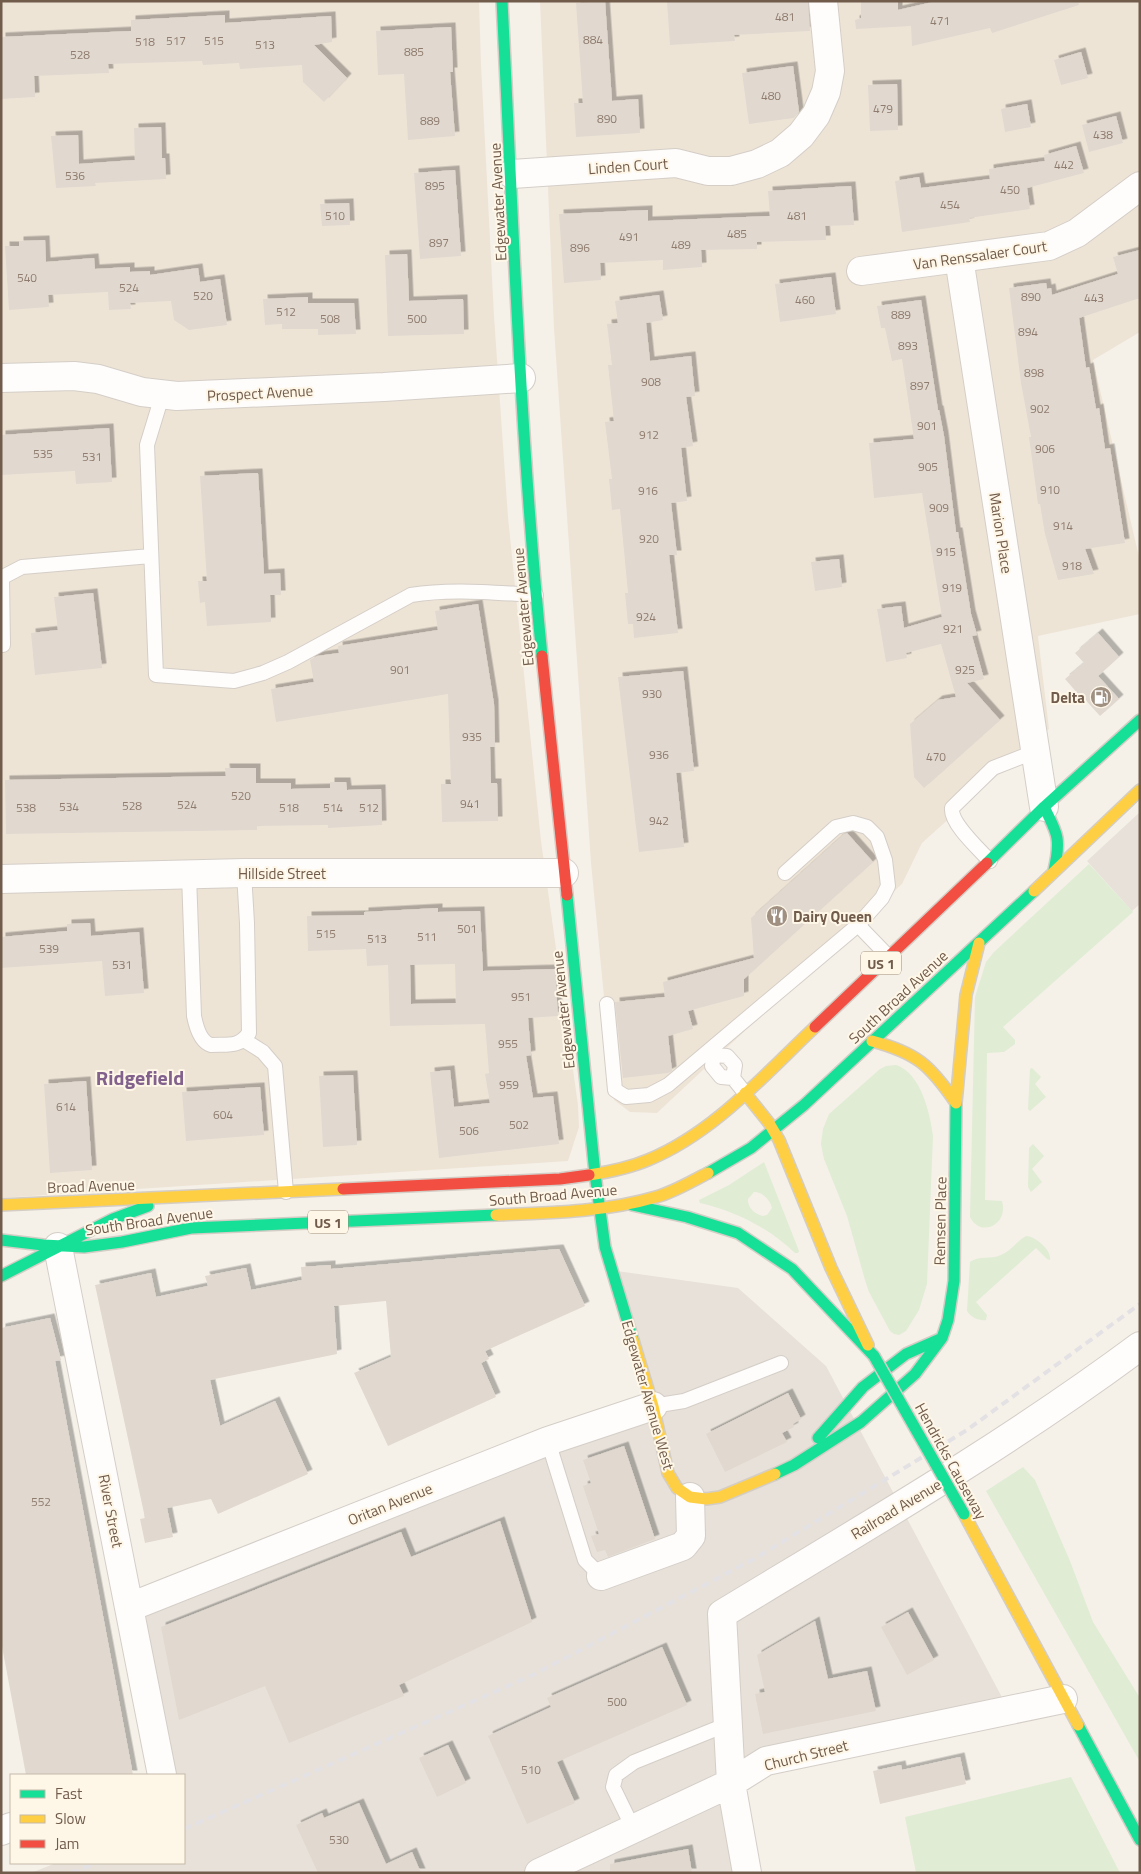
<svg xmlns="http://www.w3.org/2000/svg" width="1141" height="1874" font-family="'Titillium Web',sans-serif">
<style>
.residential{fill:#eee4d6}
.industrial{fill:#e7e1d9}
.green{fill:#e0ecd4;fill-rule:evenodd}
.building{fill:#e1d9d0;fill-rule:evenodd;filter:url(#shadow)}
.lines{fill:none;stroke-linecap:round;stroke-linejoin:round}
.lane-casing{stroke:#d4cec7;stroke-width:16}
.street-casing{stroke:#d4cec7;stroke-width:30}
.fast-casing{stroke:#d4cdc5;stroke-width:14}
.slow-casing{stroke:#d4cdc5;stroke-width:14}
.jam-casing{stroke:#d4cdc5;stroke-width:14}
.lane{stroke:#fefdfc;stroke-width:14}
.street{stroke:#fefdfc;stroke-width:28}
.fast{stroke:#16e098;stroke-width:11}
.slow{stroke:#ffcf43;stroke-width:11}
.jam{stroke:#f24e42;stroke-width:11}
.rail{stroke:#e4e1e4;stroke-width:4;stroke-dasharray:8 5;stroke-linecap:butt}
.fast-bridge-casing{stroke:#d4cdc5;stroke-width:14;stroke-linecap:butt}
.fast-bridge{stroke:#16e098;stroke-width:11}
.labels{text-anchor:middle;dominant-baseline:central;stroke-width:4;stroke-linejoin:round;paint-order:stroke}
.number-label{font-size:12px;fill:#8f7c6e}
.shield{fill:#fef7e8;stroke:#9b8a79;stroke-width:1}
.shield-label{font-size:14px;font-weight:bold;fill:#715b4a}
.street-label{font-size:15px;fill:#715b4a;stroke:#fef7e8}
.poi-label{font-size:15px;font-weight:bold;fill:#715b4a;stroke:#fef7e8;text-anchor:end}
.district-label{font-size:20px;font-weight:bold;fill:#82628d;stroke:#fef7e8}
</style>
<defs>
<filter id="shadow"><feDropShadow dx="4.5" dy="-4.5" stdDeviation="0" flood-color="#0004"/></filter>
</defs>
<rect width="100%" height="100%" fill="#f5f1e9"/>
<path class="residential" d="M1,1H479L481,64L494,316L508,517L541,841L578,1105L579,1127L568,1161L1,1198Z
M540,1H1140V332L1093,360L1140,561V614L1038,636L1049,729L922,843L902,884L657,1113L630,1112L614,1100L591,863L554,329Z"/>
<path class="industrial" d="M1140,812V904L1132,911L1087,861Z
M617,1271L738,1288L826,1366L1004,1701L735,1763L751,1873H31L56,1863H184V1775H157L128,1605L654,1397Z"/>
<path class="green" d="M1089,864L1133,912L1003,1027L1015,1040V1044L1004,1052L987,1053L985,1200L1002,1201C1009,1225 980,1238 970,1217L975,997L986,962L994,952Z
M896,1065C921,1073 930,1113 933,1136L927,1284L919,1310L906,1331L899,1335L894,1334L890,1331L869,1292L865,1280L847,1216L824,1159L821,1144L823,1129L829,1114L880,1069L886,1066Z
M1032,1068L1041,1077L1035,1084L1046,1097L1030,1111L1028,1109L1030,1069Z
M1033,1144L1044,1156L1032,1169L1042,1182L1031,1192L1028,1187L1029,1148Z
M764,1162L799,1251L798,1253H795C769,1228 735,1211 700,1203L699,1200L729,1185ZM754,1192C763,1192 770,1200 772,1208L767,1215L763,1216C755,1215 747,1207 748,1199Z
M1026,1236C1035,1236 1052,1250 1050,1260L1047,1259L1036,1248L976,1302L987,1315L986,1320C980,1321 971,1318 967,1311L970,1262C979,1255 990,1260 1001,1255C1011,1251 1017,1241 1026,1236Z
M1023,1467L1035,1480L1070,1561L1093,1622L1140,1698V1762L986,1491Z
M1071,1777L1120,1873H916L905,1817Z"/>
<path class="building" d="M605,1L612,101L638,99L640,133L576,137L574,103H583L576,3Z
M667,1H808L810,31L734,35L735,41L670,45Z
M861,1H898V10L937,1H1078L1079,5L992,33L990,28L912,46L911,26L856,29L855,20L861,18Z
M225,15V23L331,16L332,42L314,45L347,78L324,102L303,82L302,65L240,69L239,63L203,65L202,61L108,64L109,73L34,76L35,97L1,99V37L131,31V20Z
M451,27L453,72H450L455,136L408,140L404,74L378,75L376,31Z
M1081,52L1088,78L1061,85L1054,60Z
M793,66L799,112L794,118L749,124L742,73Z
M897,84L898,130L870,131L868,85Z
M1027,104L1031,127L1005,132L1001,109Z
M1116,116L1123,143L1089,152L1082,125Z
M161,127L162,158H165L166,179L95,183L96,186L56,188L51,136L78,135L79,164L120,161L135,160L134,128Z
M1076,146L1084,173L1027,188L1030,209L969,218L970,222L902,232L895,181L919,177L921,188L990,179L989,169L1045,161L1044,155Z
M455,170L461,256L420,259L414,173Z
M851,186L854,225L825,226L826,240L757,242V249L701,250L702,267L663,270V260L600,263L601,280L564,283L559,214L648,210V221L770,216L768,191Z
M349,203L350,225L322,226L320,204Z
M45,240L46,262L94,258L95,269L130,267V272L150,271V275L198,268L200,282L220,279L227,325L189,330L174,320L171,301L130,303L131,309L109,310L108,292L48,295L49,307L9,310L5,246H19V241Z
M1140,250V298L1079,318L1086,368L1089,367L1096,409L1099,408L1105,449L1110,448L1125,543L1085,549L1094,574L1058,580L1045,534L1040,504H1038L1029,437H1031L1021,383L1009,288L1046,283L1047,289L1051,288L1052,295L1118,274L1113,257Z
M407,254L409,301L463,299L464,334L388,336L385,255Z
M831,277L836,314L780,322L775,284Z
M659,295L663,320L646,323L650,361L691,356L695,396L686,397L693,446L681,448L687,501L671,503L677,555H669L678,633L634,638L633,624H628L625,593H628L620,509L612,510L609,479H612L605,422L614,421L608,365H612L607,324L618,323L615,301Z
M308,297V303H354L356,334L318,335V329H282V324L265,325L263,299Z
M921,300L938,410H939L944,436L956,532H958L971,614L977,635L972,636L984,679L967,683L1000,720L924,788L914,777L910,724L938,700L956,697L941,644L906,653L907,658L886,662L877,609L901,606L904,628L942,617L922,493L874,498L869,443L914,439L902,359L892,361L885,328H881L877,306Z
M109,428L112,482L76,484L75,471L1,475V435Z
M258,473L264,574L280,573L281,595H270L271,622L207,626L205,602L200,603L198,581H207L200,476Z
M839,559L842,587L815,591L811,562Z
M93,593L102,668L35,675L31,633L58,630L54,597Z
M478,604L494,704L495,747H490L491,783H497L498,821L442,822L441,784H451L448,694L276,722L271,689L314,682L310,660L317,656L339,653L338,646L438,630L435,611Z
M1098,633L1119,657L1098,676L1119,699L1100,716L1080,694L1079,695L1065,679L1084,663L1075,653Z
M683,671L694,771L676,773L684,847L639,852L618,677Z
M225,768H256V783H291V789L330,788V782H346L347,790L381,789L382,825L328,828V825L257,826V830L6,834L5,780L226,776Z
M847,833L873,862L744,979V996L688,1011L693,1029L668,1036L672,1071L668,1073L623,1078L615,1002L665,997L663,982L754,958L751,918L844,834Z
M438,908V912L480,911L483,971L555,969L558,1016L528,1018L531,1055L526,1056L533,1098L553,1096L559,1144L439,1158L430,1072L450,1070L454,1107L490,1103L485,1074L489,1073L485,1024L390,1026L388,965L367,966L366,949L308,951L307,916L364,915V912ZM455,964L456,1003L411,1004L410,965Z
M90,923L91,936L139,932L144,993L105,996L102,961L1,968V937L67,931V924Z
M353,1075L357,1145L323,1147L319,1076Z
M86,1081L92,1170L50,1173L44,1084Z
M260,1087L264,1135L186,1141L182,1092Z
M559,1249L585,1306L485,1351L489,1359L481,1363L496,1397L388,1446L354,1373L391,1357L386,1301L334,1306L337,1354L210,1380L220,1426L275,1401L308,1474L218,1514L211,1499L167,1508L173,1537L145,1543L140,1519L145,1518L95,1285L151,1273L156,1297L208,1286L205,1276L246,1268L251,1290L302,1280L301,1267L331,1265V1269Z
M50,1318L61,1360L55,1361L133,1775H26L1,1641V1328Z
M788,1393L801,1419L793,1424L794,1427L782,1433L787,1442L725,1472L706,1434Z
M624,1446L655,1539L608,1557L605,1550L597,1552L591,1536L599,1534L583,1486L591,1483L583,1460Z
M500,1521L532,1622L399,1685L404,1696L289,1743L265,1686L179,1720L161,1627L401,1532L411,1557Z
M908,1612L934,1660L907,1675L881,1627Z
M815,1621L828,1679L867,1671L876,1711L763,1734L755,1694L765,1692L757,1655Z
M662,1647L687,1705L557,1762L575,1803L527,1824L488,1736L551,1707L547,1698Z
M448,1745L466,1783L437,1797L419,1758Z
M960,1757L966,1784L880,1804L873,1771L901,1765L902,1770Z
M359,1803L386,1864L412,1852L421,1873H318L296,1825L322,1813L324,1818Z
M688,1849L692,1873H610V1864Z"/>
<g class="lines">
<g class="lane-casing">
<path id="lane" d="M162,396L147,445L156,675L234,681L263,673L288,662L411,595C452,588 495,593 536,595
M1,578L22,567L151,556
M2,578L3,645
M990,861C979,849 950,823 952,808L993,768L1034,752
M189,875L194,1016C196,1026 200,1042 211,1045C227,1044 239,1048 249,1033L247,923L244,873
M858,925L888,956
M607,1004L615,1090L626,1097L649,1095L668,1085L858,925L882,898L888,886L885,860L877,837L867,827L853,823L836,827L785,873
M244,1040L263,1052L275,1066L286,1192
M733,1078L735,1065L727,1056L714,1055L712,1066L721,1077L733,1078L745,1093
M653,1406L684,1401L781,1363
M548,1441L585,1560L601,1576
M633,1828L613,1787L616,1775L634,1762L728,1724"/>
</g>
<g class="street-casing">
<path id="street" d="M512,174L676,163L708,171H731L757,164L780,153L801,135L816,115L826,92L830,71L823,1
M959,258L1044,807
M861,271L1049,246L1077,233L1140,186
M1,378L74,376L98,379L142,392L177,396L384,387L521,378
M1,879L244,873H564
M58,1247L162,1775
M601,1576L683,1546L691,1536L690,1497
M130,1607L548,1441L653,1406
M1,1831L11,1827
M539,1873L731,1783L766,1761L1063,1699
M747,1873L731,1783L722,1614C864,1528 1007,1445 1140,1346"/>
</g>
<g class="fast-casing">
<path id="fast" d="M502,1C513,219 520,439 542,656
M1044,807C1058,834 1061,840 1054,870
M987,863L1044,807L1140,720
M567,895L595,1174L605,1247L633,1340
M708,1173L751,1148L804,1105L1034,891
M632,1205L687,1217L738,1233L792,1269L874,1356
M1,1240L43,1245L84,1247L122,1242L191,1228L496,1215
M1,1276L113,1219L148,1206
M818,1438L863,1387L906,1354L940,1339
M775,1474L794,1465L861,1422L915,1374L942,1338L948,1320L954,1281L956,1103
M1078,1725L1140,1840"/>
</g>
<g class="slow-casing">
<path id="slow" d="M1034,891L1140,790
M872,1041C917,1053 930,1065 956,1103
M745,1093L769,1123L779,1140L831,1268L868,1345
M956,1103L966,995L979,943
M589,1175C609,1172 629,1168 648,1160C714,1133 764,1075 815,1027
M1,1205L343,1189
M496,1215C548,1213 606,1212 656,1197C674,1192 692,1181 708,1173
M633,1340L653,1406L668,1473L677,1488L690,1497L706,1499L720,1497L775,1474
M964,1514L1078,1725"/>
</g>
<g class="jam-casing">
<path id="jam" d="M542,656L567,895
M815,1027L987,863
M343,1189L560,1179L589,1175"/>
</g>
<use href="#lane" class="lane"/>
<use href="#street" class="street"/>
<use href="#fast" class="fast"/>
<use href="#slow" class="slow"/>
<use href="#jam" class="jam"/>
<path class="rail" d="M184,1829L535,1674L754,1559L967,1430L1140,1304
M71,1873L97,1863"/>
<g class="fast-bridge-casing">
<path id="fast-bridge" d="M874,1356L964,1514"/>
</g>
<use href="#fast-bridge" class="fast-bridge"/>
</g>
<defs>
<g id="fuel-disc" transform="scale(1.125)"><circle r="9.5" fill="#9f9082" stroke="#fef7e8"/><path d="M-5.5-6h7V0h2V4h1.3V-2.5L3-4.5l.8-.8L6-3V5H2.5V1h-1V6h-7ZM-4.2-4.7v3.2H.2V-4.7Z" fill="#fff"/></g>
<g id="restaurant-disc" transform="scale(1.125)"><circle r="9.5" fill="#9f9082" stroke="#fef7e8"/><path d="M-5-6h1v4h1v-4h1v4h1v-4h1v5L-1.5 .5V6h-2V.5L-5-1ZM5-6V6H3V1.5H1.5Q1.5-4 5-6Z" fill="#fff"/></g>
</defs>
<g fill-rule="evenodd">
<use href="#fuel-disc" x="1101" y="697"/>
<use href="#restaurant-disc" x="777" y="916"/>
</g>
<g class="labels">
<g class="number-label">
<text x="785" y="16">481</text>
<text x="940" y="20">471</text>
<text x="593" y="39">884</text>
<text x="176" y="40">517</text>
<text x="214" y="40">515</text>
<text x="145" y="41">518</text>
<text x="265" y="44">513</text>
<text x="414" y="51">885</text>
<text x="80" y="54">528</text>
<text x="771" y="95">480</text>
<text x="883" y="108">479</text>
<text x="607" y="118">890</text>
<text x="430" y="120">889</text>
<text x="1103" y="134">438</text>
<text x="1064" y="164">442</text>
<text x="75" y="175">536</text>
<text x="435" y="185">895</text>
<text x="1010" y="189">450</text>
<text x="950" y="204">454</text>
<text x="335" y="215">510</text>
<text x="797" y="215">481</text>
<text x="737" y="233">485</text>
<text x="629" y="236">491</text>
<text x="439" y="242">897</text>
<text x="681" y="244">489</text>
<text x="580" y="247">896</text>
<text x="27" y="277">540</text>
<text x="129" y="287">524</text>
<text x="203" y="295">520</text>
<text x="1031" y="296">890</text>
<text x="1094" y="297">443</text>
<text x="805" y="299">460</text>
<text x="286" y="311">512</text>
<text x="901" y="314">889</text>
<text x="330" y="318">508</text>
<text x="417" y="318">500</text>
<text x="1028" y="331">894</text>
<text x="908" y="345">893</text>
<text x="1034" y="372">898</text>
<text x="651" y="381">908</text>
<text x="920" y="385">897</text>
<text x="1040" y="408">902</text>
<text x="927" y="425">901</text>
<text x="649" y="434">912</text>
<text x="1045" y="448">906</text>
<text x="43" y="453">535</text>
<text x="92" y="456">531</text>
<text x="928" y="466">905</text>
<text x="1050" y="489">910</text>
<text x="648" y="490">916</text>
<text x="939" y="507">909</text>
<text x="1063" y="525">914</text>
<text x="649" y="538">920</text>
<text x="946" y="551">915</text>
<text x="1072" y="565">918</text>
<text x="952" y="587">919</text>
<text x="646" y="616">924</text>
<text x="953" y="628">921</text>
<text x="400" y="669">901</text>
<text x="965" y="669">925</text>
<text x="652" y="693">930</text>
<text x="472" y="736">935</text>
<text x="659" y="754">936</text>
<text x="936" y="756">470</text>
<text x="241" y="795">520</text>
<text x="470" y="803">941</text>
<text x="187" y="804">524</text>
<text x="132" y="805">528</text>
<text x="69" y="806">534</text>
<text x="26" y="807">538</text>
<text x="289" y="807">518</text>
<text x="333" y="807">514</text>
<text x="369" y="807">512</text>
<text x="659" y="820">942</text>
<text x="467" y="928">501</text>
<text x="326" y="933">515</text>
<text x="427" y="936">511</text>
<text x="377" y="938">513</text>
<text x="49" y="948">539</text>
<text x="122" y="964">531</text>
<text x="521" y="996">951</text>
<text x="508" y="1043">955</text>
<text x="509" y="1084">959</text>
<text x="66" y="1106">614</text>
<text x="223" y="1114">604</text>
<text x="519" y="1124">502</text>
<text x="469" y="1130">506</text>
<text x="41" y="1501">552</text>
<text x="617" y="1701">500</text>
<text x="531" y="1769">510</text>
<text x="339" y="1839">530</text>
</g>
<g class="shield">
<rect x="861" y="951.5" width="40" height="23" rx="4"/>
<rect x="308" y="1210.5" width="40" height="23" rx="4"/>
</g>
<g class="shield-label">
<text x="881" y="963">US 1</text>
<text x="328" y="1222">US 1</text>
</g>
<g class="street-label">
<text transform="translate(628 166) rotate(-4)">Linden Court</text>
<text transform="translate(498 202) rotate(-93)">Edgewater Avenue</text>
<text transform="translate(980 255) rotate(-8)">Van Renssalaer Court</text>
<text transform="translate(260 393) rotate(-3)">Prospect Avenue</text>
<text transform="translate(1001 533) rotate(81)">Marion Place</text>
<text transform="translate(523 607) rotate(-95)">Edgewater Avenue</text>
<text x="282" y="873">Hillside Street</text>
<text transform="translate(898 997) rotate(-43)">South Broad Avenue</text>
<text transform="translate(563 1010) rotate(-96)">Edgewater Avenue</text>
<text transform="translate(91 1186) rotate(-2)">Broad Avenue</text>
<text transform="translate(553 1195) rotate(-5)">South Broad Avenue</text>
<text transform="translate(149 1221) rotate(-8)">South Broad Avenue</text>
<text transform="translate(940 1221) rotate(-89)">Remsen Place</text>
<text transform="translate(648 1395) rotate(74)">Edgewater Avenue West</text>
<text transform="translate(951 1461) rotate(61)">Hendricks Causeway</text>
<text transform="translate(390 1504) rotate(-22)">Oritan Avenue</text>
<text transform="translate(896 1509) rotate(-31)">Railroad Avenue</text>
<text transform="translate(111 1511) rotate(79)">River Street</text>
<text transform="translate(806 1755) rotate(-14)">Church Street</text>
</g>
<g class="poi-label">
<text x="1085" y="697">Delta</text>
<text x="793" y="916" text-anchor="start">Dairy Queen</text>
</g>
<g class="district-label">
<text x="140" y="1077">Ridgefield</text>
</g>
</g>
<rect width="1141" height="1874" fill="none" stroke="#715b4a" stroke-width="5"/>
<rect x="10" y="1774" width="175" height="90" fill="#fef7e8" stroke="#c6b9a9"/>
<rect x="20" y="1790" width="25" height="8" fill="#16e098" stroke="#c6b9a9"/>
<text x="55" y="1799" font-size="15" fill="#715b4a">Fast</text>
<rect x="20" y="1815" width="25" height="8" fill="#ffcf43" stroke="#c6b9a9"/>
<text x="55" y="1824" font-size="15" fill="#715b4a">Slow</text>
<rect x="20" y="1840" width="25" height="8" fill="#f24e42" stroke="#c6b9a9"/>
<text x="55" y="1849" font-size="15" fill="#715b4a">Jam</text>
</svg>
